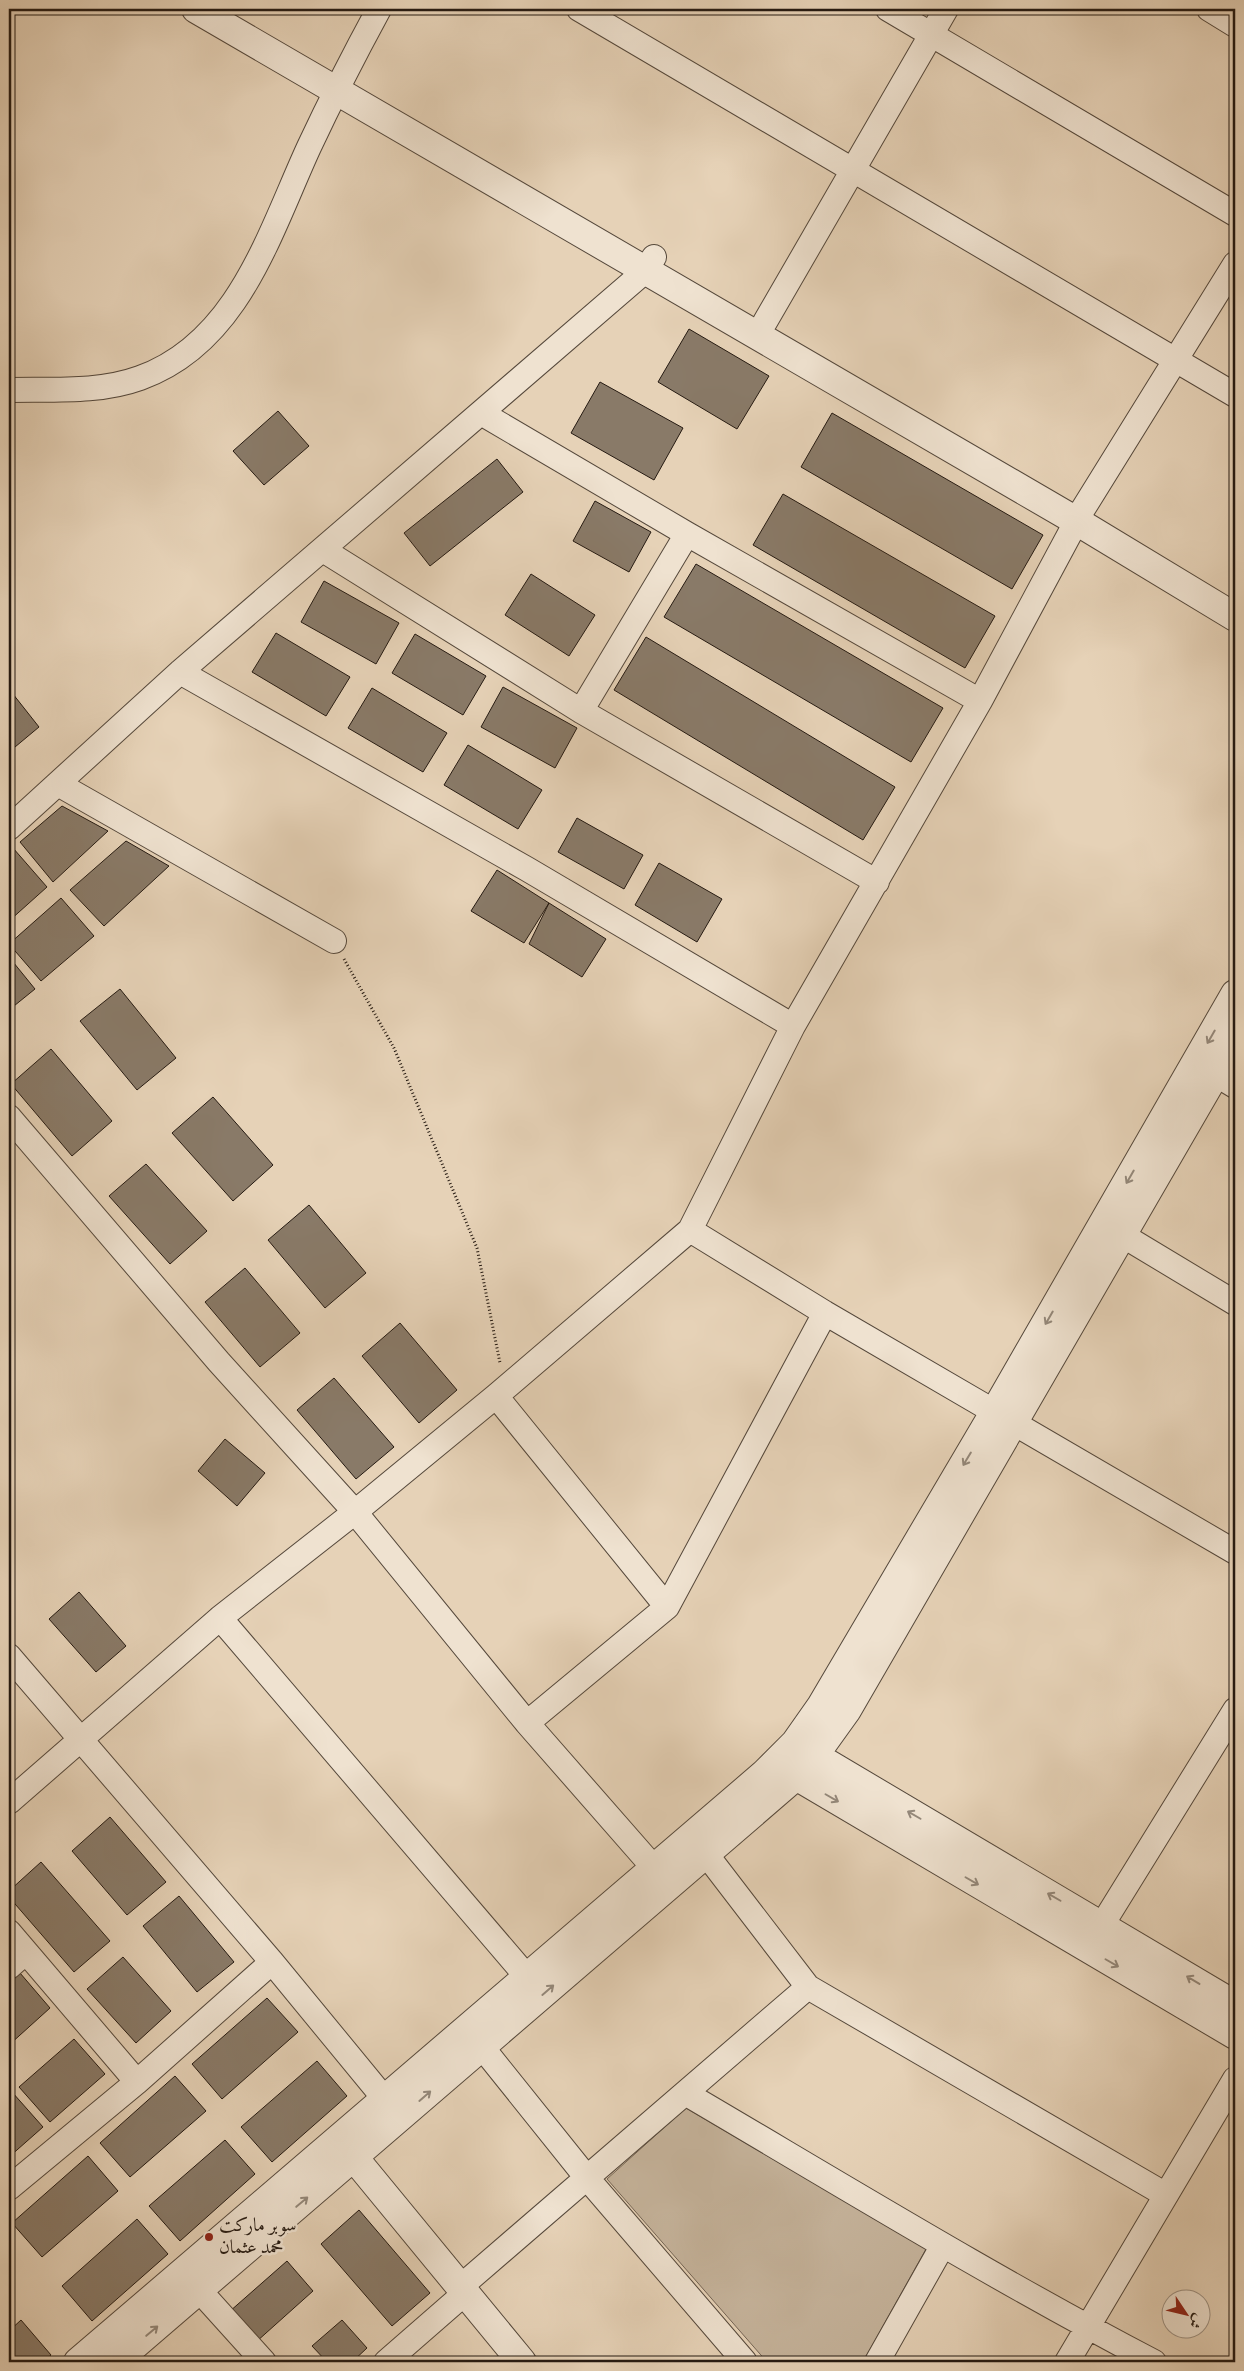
<svg xmlns="http://www.w3.org/2000/svg" width="1244" height="2371" font-family="Vollkorn,Amiri,serif">
<style>
.green{fill:#c5b39b;stroke:#756656}
.building{fill:#897a68;stroke:#251a12}
.lines{fill:none;stroke-linecap:round;stroke-linejoin:round}
.minor-casing{stroke:#55483b;stroke-width:26}
.tertiary-casing{stroke:#55483b;stroke-width:30}
.path{stroke:#251a12;stroke-width:3;stroke-dasharray:1 2.5;stroke-linecap:butt}
.minor{stroke:#efe2d0;stroke-width:24}
.tertiary{stroke:#efe2d0;stroke-width:28}
.oneway{stroke:#94887a}
.poi-dot{fill:#8f2418;stroke:#efe2d0;stroke-width:2}
.labels{text-anchor:middle;dominant-baseline:central;stroke-width:5;stroke-linejoin:round;paint-order:stroke}
.poi-label{font-size:19px;fill:#251a12;stroke:#efe2d0;text-anchor:start}
</style>
<rect width="100%" height="100%" fill="#e6d2b7"/>
<filter id="stains"><feTurbulence type="fractalNoise" baseFrequency=".004" numOctaves="4"/><feColorMatrix values="0 0 0 0 .2 0 0 0 0 .09 0 0 0 0 .02 0 0 0 .5 -.17"/></filter>
<radialGradient id="worn" r=".72"><stop offset=".6" stop-color="#630" stop-opacity="0"/><stop offset="1" stop-color="#630" stop-opacity=".3"/></radialGradient>
<path class="green" d="M686,2108L926,2249L863,2362H767L607,2179Z"/>
<path class="building" d="M689,329L769,376L737,429L658,382Z
M600,382L683,428L654,480L571,433Z
M278,411L309,446L264,485L233,451Z
M832,413L1043,535L1012,589L801,467Z
M497,459L523,492L430,566L404,533Z
M783,494L995,616L965,668L753,545Z
M595,501L651,532L629,572L573,541Z
M696,564L943,708L911,762L664,617Z
M531,574L595,615L569,656L505,615Z
M324,581L399,623L376,664L301,622Z
M276,633L350,677L326,716L252,672Z
M415,634L486,676L463,715L392,673Z
M646,637L895,787L863,840L614,690Z
M503,687L577,728L555,768L481,727Z
M372,688L447,733L423,772L348,728Z
M9,689L39,727L9,752Z
M468,745L542,790L518,829L444,785Z
M62,806L108,831L53,882L20,842Z
M577,818L643,855L624,889L558,852Z
M126,841L169,866L104,926L70,890Z
M13,848L47,887L9,921V852Z
M659,863L722,899L697,942L635,905Z
M497,870L549,903L524,943L471,911Z
M61,898L94,936L41,981L9,944Z
M549,903L606,939L582,977L529,944Z
M9,957L35,989L9,1010Z
M120,989L176,1058L137,1090L80,1021Z
M51,1049L112,1121L72,1156L11,1084Z
M213,1097L273,1165L233,1201L172,1133Z
M146,1164L207,1231L170,1264L109,1196Z
M309,1205L366,1273L325,1308L268,1240Z
M245,1268L300,1333L260,1367L205,1302Z
M400,1323L457,1390L419,1423L362,1356Z
M334,1378L394,1447L356,1479L297,1410Z
M225,1439L265,1473L237,1506L198,1471Z
M79,1592L126,1646L96,1672L49,1619Z
M110,1817L166,1882L127,1915L72,1851Z
M41,1862L110,1941L74,1972L9,1897V1891Z
M179,1896L234,1962L197,1992L143,1926Z
M123,1957L171,2011L136,2043L87,1989Z
M20,1973L50,2008L9,2045V1983Z
M267,1998L298,2032L222,2099L192,2064Z
M74,2039L105,2074L50,2122L19,2087Z
M317,2061L347,2096L272,2162L241,2127Z
M175,2076L206,2111L130,2177L100,2143Z
M12,2092L43,2127L9,2157V2095Z
M225,2140L255,2174L180,2241L149,2206Z
M88,2156L118,2191L42,2257L12,2223Z
M359,2210L430,2293L392,2326L321,2244Z
M137,2219L168,2254L92,2321L62,2286Z
M287,2261L313,2291L256,2342L229,2312Z
M21,2320L51,2355L43,2362H9V2331Z
M342,2320L367,2348L352,2362H327L312,2346Z"/>
<g class="lines">
<g class="minor-casing">
<path id="minor" d="M579,9L1235,395
M888,9L1235,214
M1209,9L1235,25
M765,322L946,9
M9,390C52,389 99,393 140,378C238,343 269,234 309,147C331,100 354,55 379,9
M481,413L687,534L980,701
M323,550L581,711L877,882
M180,672L527,869L793,1026
M581,711L687,534
M58,784L334,941
M9,828L180,672L644,272L654,257
M1215,1074L1235,1086
M9,1117L219,1362L355,1512L527,1723L654,1868
M690,1230L825,1313L1235,1552
M1122,1235L1235,1303
M496,1396L667,1607
M220,1618L527,1977
M9,1656L272,1962L397,2114
M527,1723L667,1607L825,1313
M9,1802L220,1618L355,1512L496,1396L690,1230L793,1026L980,701L1083,509L1235,264
M706,1854L808,1987L1166,2195
M1102,1925L1235,1710
M9,1932L137,2082
M9,1967L26,1952
M482,2047L587,2178L745,2362
M685,2093C840,2184 995,2279 1154,2362
M9,2188L137,2082L272,1962
M459,2288L808,1987
M199,2290L264,2362
M386,2362L464,2294
M877,2362L943,2245
M1067,2362L1235,2079"/>
</g>
<g class="tertiary-casing">
<path id="tertiary" d="M196,9L1078,522L1235,617
M800,1747L1235,2005
M781,1767L1235,2035
M342,2143L522,2362
M78,2362L764,1774L795,1743L821,1706L995,1411L1235,994
M115,2362L795,1777L814,1756L847,1710L1235,1040"/>
</g>
<path class="path" d="M344,959L394,1048L477,1248L500,1363"/>
<use href="#minor" class="minor"/>
<use href="#tertiary" class="tertiary"/>
</g>
<defs><path id="oneway-shaft" d="M-6 0H5M1.5-3L5.5 0L1.5 3" fill="none" stroke-width="1.6" stroke-linecap="round" stroke-linejoin="round" transform="scale(1.25)"/></defs>
<g class="oneway">
<use href="#oneway-shaft" transform="translate(1211 1037) rotate(120)"/>
<use href="#oneway-shaft" transform="translate(1130 1177) rotate(120)"/>
<use href="#oneway-shaft" transform="translate(1049 1318) rotate(120)"/>
<use href="#oneway-shaft" transform="translate(967 1459) rotate(121)"/>
<use href="#oneway-shaft" transform="translate(832 1798) rotate(30)"/>
<use href="#oneway-shaft" transform="translate(914 1815) rotate(-150)"/>
<use href="#oneway-shaft" transform="translate(972 1881) rotate(30)"/>
<use href="#oneway-shaft" transform="translate(1054 1897) rotate(-150)"/>
<use href="#oneway-shaft" transform="translate(1112 1963) rotate(30)"/>
<use href="#oneway-shaft" transform="translate(1193 1980) rotate(-149)"/>
<use href="#oneway-shaft" transform="translate(548 1990) rotate(-41)"/>
<use href="#oneway-shaft" transform="translate(425 2096) rotate(-41)"/>
<use href="#oneway-shaft" transform="translate(302 2202) rotate(-40)"/>
<use href="#oneway-shaft" transform="translate(152 2331) rotate(-40)"/>
</g>
<circle class="poi-dot" cx="209" cy="2237" r="5"/>
<g class="labels">
<g class="poi-label">
<text x="219" y="2226">سوبر ماركت<tspan x="219" dy="22">محمد عثمان</tspan></text>
</g>
</g>
<rect width="1244" height="2371" fill="none" stroke="#e6d2b7" stroke-width="30"/>
<rect x="10" y="10" width="1224" height="2351" fill="none" stroke="#251a12" stroke-width="2.5"/>
<rect x="15" y="15" width="1214" height="2341" fill="none" stroke="#251a12"/>
<g transform="translate(1186 2314) rotate(125)"><circle r="24" fill="#efe2d0" stroke="#9e9284"/>
<path d="M0-4L9 19L0 12L-9 19Z" fill="#8f2418"/>
<text y="-8" font-size="14" font-weight="bold" text-anchor="middle" fill="#251a12">ش</text>
</g>
<rect width="100%" height="100%" filter="url(#stains)"/>
<rect width="100%" height="100%" fill="url(#worn)"/>
</svg>
